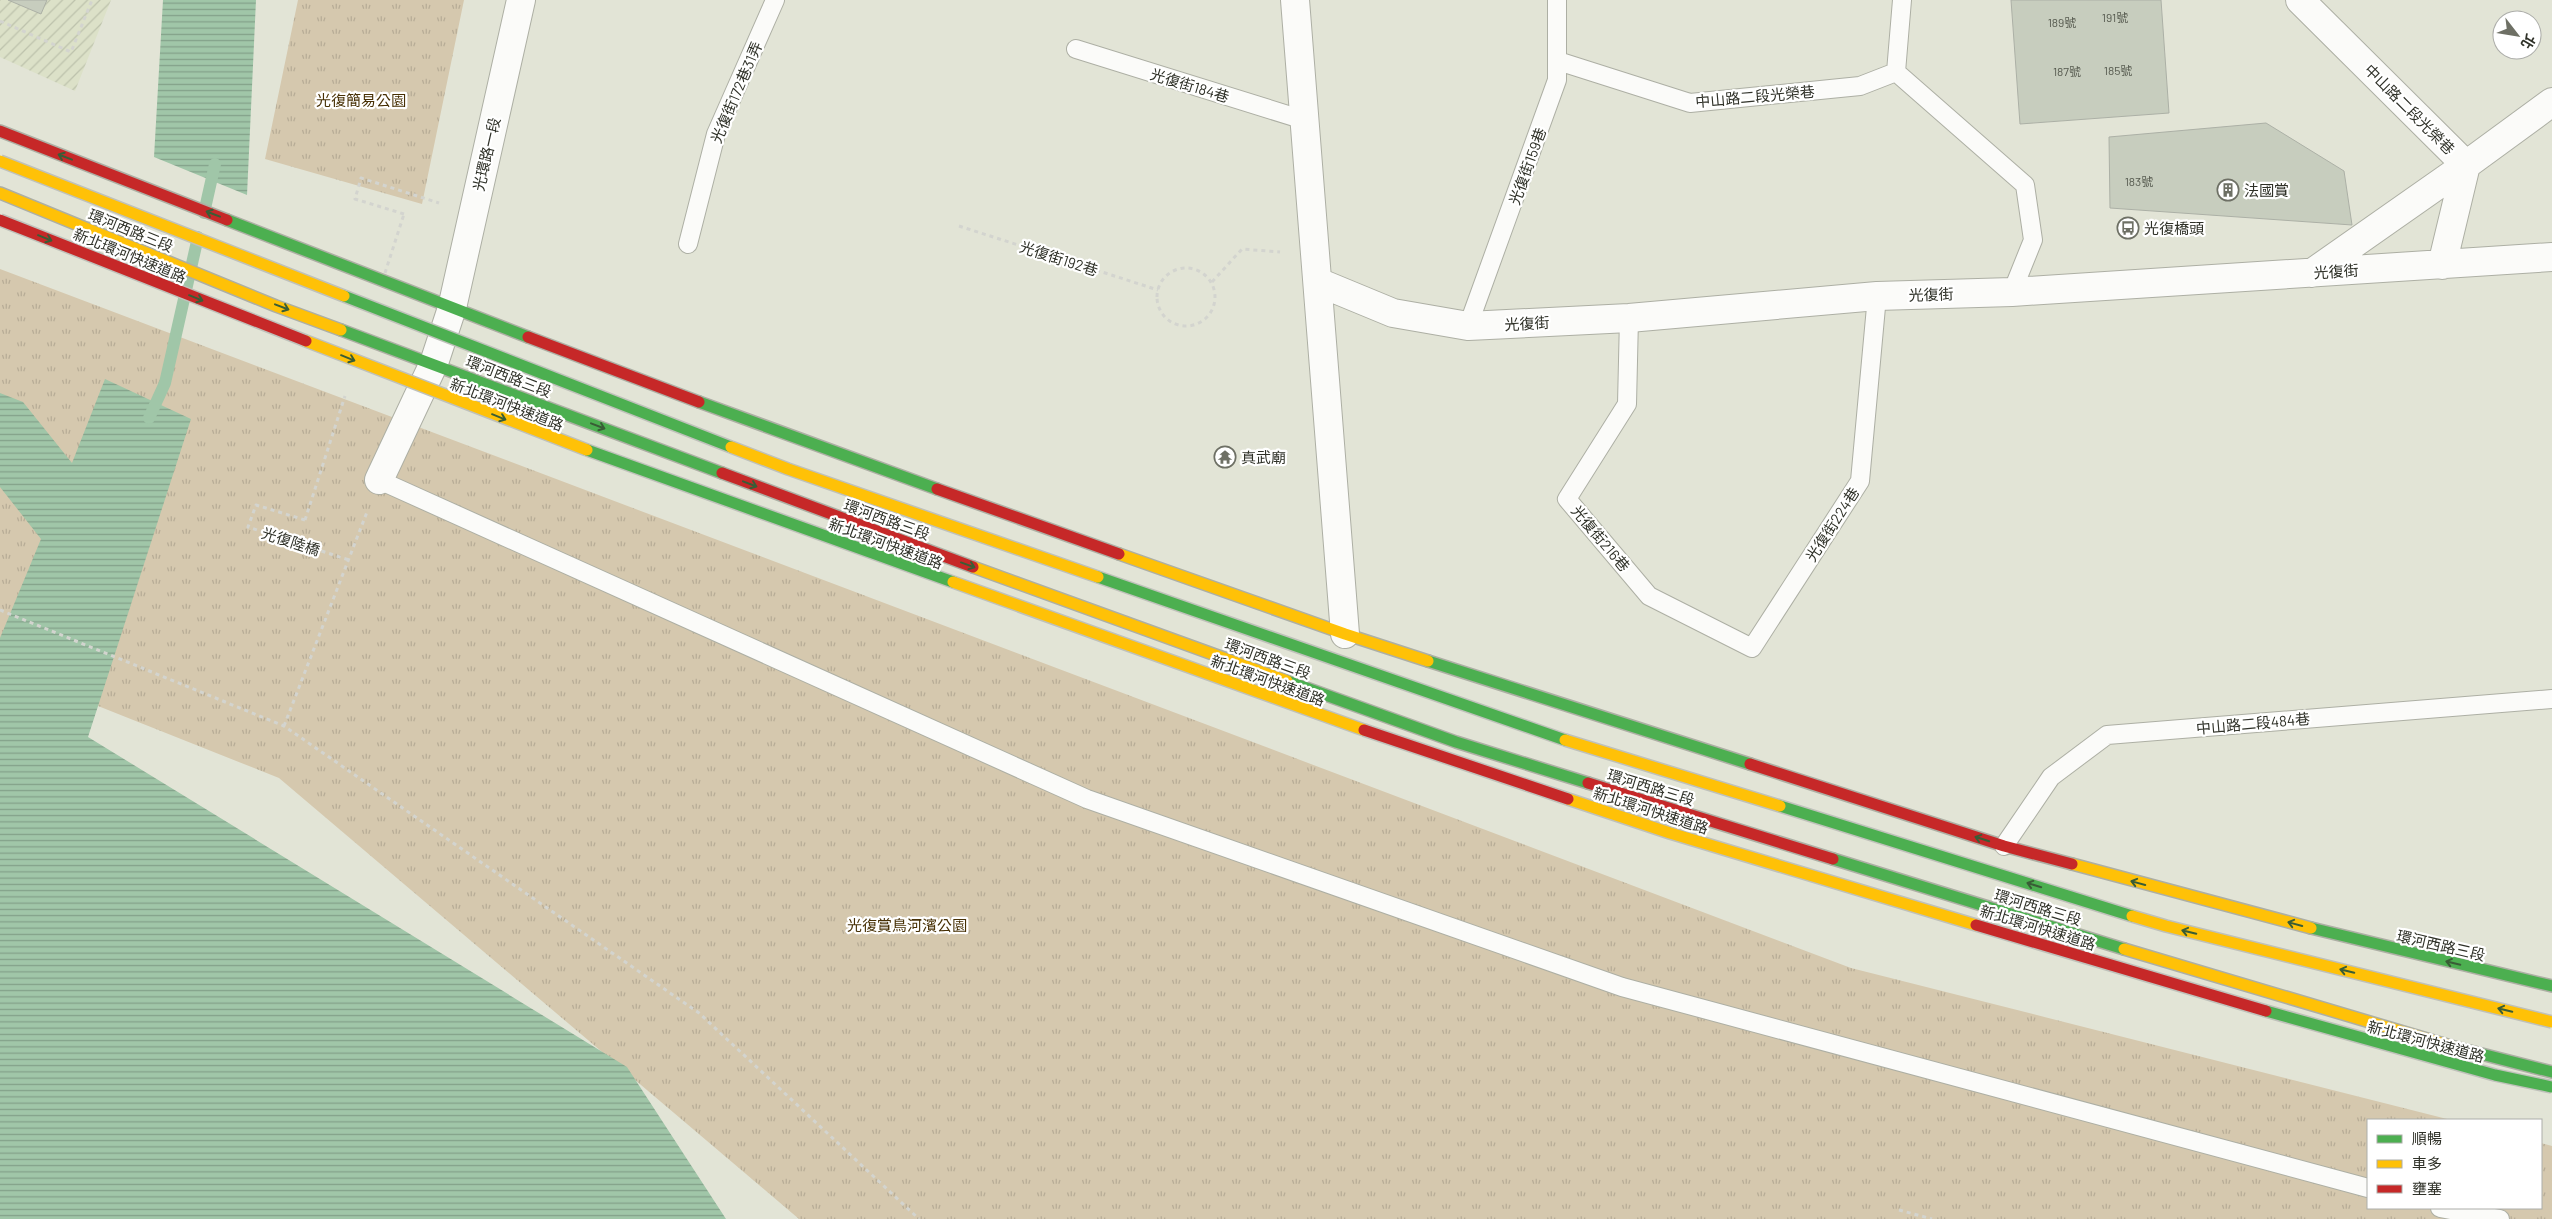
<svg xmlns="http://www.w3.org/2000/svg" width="2552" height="1219" font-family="Barlow,'Noto Sans TC',sans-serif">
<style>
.industrial{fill:url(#industrial-furrows)}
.park{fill:url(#park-tufts)}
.water{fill:url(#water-rules)}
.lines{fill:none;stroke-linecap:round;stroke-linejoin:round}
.stream{stroke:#a0c6a8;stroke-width:12}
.building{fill:#c7cdbe;stroke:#acb0a6}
.lane-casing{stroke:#adafa4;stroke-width:20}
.street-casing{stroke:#adafa4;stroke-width:30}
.fast-casing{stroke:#adafa4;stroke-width:14}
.slow-casing{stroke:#adafa4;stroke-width:14}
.jam-casing{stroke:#adafa4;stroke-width:14}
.path{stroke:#d3d4cf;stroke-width:3;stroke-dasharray:4 4;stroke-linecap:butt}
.lane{stroke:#fbfbf9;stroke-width:18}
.street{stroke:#fbfbf9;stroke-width:28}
.fast{stroke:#4caf50;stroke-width:11}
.slow{stroke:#ffc107;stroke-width:11}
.jam{stroke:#c62828;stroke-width:11}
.fast-bridge-casing{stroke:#bfc1ba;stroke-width:14;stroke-linecap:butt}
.slow-bridge-casing{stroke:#bfc1ba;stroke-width:14;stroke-linecap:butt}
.jam-bridge-casing{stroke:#bfc1ba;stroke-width:14;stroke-linecap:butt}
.path-bridge{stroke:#d3d4cf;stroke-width:3;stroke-dasharray:4 4;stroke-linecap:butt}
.fast-bridge{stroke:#4caf50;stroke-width:11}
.slow-bridge{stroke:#ffc107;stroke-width:11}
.jam-bridge{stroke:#c62828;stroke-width:11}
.oneway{stroke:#395d36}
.labels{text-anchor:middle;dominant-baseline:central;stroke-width:4.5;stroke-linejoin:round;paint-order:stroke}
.number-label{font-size:12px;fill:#565a4f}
.street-label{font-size:15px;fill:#2f3128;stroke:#fff}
.park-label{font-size:15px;fill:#473005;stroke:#fff}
.poi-label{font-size:15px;fill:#2f3128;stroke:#fff;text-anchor:start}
</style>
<defs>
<pattern id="industrial-furrows" width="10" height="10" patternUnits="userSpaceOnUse" patternTransform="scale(1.25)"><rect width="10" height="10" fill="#dce1c8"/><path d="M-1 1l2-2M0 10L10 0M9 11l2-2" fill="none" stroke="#bdc2ac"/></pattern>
<pattern id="park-tufts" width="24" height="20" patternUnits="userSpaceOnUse" patternTransform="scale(1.25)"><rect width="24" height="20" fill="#d5c8ae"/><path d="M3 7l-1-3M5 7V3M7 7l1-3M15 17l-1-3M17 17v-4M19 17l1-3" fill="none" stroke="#b7ac96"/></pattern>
<pattern id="water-rules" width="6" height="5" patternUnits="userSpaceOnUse" patternTransform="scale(1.25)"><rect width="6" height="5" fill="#a0c6a8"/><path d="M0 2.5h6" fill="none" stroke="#83a189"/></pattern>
</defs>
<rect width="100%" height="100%" fill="#e2e4d6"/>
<path class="industrial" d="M0,0H111L75,91L0,57Z"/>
<path class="park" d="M298,0H464L422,204L265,159Z
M0,269L1851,968L2451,1120H2368V1208H2541V1143L2552,1146V1219H799L279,778L0,667Z"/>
<path class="water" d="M163,0H256L247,195L154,157Z
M105,379L191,419L88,737L627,1067L726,1219H0V638L41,539L0,487V393L23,402L72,463Z"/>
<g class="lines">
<path class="stream" d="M204,213L215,164
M149,418L165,383L198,237"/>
</g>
<path class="building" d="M8,0H47L41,14Z
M2011,0H2161L2169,113L2020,124Z
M2266,123L2344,171L2352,225L2110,208L2109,137Z"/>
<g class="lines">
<g class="lane-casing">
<path id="lane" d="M1076,49L1304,120
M1558,61L1690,103L1860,86L1896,72
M1896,72L2025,185L2033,240L2012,292
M1896,72L1902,0
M688,244L716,134L775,0
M1629,318L1627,404L1567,499L1649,596L1752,648L1860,481L1877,296
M1468,326L1557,80V0
M379,480L1087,799L1622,987L2368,1188
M2004,846L2051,777L2107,735L2552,699
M2440,1208L2500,1219"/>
</g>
<g class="street-casing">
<path id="street" d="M1295,0L1345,634
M2300,0L2466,165L2552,102
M2442,265L2466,165
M2312,273L2466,165
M1318,282L1393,313L1468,326L1629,318L1877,296L2012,292L2552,257
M379,480L434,363L452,308L521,0"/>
</g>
<g class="fast-casing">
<path id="fast" d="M227,220L528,337
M341,330L722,473
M699,402L937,489
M1428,661L1750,764
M1287,681L1456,742L1588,783
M1833,859L2124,949
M2311,928L2552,986
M2454,1047L2552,1072"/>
</g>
<g class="slow-casing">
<path id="slow" d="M0,193L276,306L341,330
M1119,554L1345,634L1428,661
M973,567L1287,681
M2072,864L2311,928
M2124,949L2454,1047"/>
</g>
<g class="jam-casing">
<path id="jam" d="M0,131L227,220
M528,337L699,402
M722,473L973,567
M937,489L1119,554
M1750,764L2004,846L2072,864
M1588,783L1833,859"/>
</g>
<path class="path" d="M0,21L71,52L92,0
M404,214L355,199L361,178L439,203
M959,226L1158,290
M1157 297a29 29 0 1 1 58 0a29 29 0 1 1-58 0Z
M1212,282L1242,249L1280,252
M305,520L256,505L248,527L349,560
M0,610L284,726L699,1013L919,1219
M284,726L367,512
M1899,1210L1932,1219"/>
<use href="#lane" class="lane"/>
<use href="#street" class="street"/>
<use href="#fast" class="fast"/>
<use href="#slow" class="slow"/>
<use href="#jam" class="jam"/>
<g class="fast-bridge-casing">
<path id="fast-bridge" d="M344,296L731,447
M587,450L953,582
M1098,577L1565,740
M1780,806L2132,916
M2266,1011L2495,1075L2552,1087"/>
</g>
<g class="slow-bridge-casing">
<path id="slow-bridge" d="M0,161L344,296
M306,341L587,450
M731,447L788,469L1098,577
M953,582L1364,730
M1565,740L1780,806
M1568,799L1670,833L1976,925
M2132,916L2166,926L2552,1022"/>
</g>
<g class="jam-bridge-casing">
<path id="jam-bridge" d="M0,220L306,341
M1364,730L1568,799
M1976,925L2266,1011"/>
</g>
<path class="path-bridge" d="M385,273L404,214
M305,520L345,396"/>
<use href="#fast-bridge" class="fast-bridge"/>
<use href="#slow-bridge" class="slow-bridge"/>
<use href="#jam-bridge" class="jam-bridge"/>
</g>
<defs><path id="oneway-shaft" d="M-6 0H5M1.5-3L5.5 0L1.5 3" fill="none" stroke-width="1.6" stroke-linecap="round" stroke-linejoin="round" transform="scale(1.25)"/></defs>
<g class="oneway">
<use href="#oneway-shaft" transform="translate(65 157) rotate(-159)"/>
<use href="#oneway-shaft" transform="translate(213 214) rotate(-159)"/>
<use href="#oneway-shaft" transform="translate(45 238) rotate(22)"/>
<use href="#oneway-shaft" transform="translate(196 298) rotate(22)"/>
<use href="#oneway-shaft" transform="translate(282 307) rotate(21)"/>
<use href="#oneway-shaft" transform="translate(348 358) rotate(22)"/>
<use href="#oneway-shaft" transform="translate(499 417) rotate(22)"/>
<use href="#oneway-shaft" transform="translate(598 426) rotate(21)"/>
<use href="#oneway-shaft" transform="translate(750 484) rotate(21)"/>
<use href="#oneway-shaft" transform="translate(968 565) rotate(20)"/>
<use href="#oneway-shaft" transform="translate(1982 839) rotate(-162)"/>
<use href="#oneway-shaft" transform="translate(2138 883) rotate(-165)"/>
<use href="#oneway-shaft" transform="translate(2034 885) rotate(-163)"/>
<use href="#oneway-shaft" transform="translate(2295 924) rotate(-165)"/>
<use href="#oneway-shaft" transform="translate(2189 932) rotate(-166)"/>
<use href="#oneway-shaft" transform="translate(2453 963) rotate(-167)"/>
<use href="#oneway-shaft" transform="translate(2347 971) rotate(-166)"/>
<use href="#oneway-shaft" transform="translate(2505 1010) rotate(-166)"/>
</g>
<defs>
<g id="building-ring" transform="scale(1.125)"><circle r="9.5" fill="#fff" stroke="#6e7065" stroke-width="1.5"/><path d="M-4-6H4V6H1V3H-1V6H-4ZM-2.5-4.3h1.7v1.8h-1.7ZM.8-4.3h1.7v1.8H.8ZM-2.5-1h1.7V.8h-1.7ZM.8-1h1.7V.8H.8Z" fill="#6e7065"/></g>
<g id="bus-ring" transform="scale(1.125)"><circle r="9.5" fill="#fff" stroke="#6e7065" stroke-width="1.5"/><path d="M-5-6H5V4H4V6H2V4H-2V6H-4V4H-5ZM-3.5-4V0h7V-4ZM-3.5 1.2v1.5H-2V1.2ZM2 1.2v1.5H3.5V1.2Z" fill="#6e7065"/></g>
<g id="temple-ring" transform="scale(1.125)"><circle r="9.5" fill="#fff" stroke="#6e7065" stroke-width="1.5"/><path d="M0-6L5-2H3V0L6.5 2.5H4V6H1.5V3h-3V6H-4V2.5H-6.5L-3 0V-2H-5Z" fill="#6e7065"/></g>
</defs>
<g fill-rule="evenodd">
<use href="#building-ring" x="2228" y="190"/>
<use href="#bus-ring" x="2128" y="228"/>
<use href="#temple-ring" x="1225" y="457"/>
</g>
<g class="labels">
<g class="number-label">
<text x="2115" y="17">191號</text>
<text x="2062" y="22">189號</text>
<text x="2118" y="70">185號</text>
<text x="2067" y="71">187號</text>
<text x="2139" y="181">183號</text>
</g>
<g class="street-label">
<text transform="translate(1190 85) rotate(17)">光復街184巷</text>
<text transform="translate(736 92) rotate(-67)">光復街172巷31弄</text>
<text transform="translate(1755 96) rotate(-5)">中山路二段光榮巷</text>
<text transform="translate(2410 109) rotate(45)">中山路二段光榮巷</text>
<text transform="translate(486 154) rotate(-77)">光環路一段</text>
<text transform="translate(1527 166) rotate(-70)">光復街159巷</text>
<text transform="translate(131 230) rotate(22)">環河西路三段</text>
<text transform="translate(130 255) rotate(22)">新北環河快速道路</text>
<text transform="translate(1059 258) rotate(18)">光復街192巷</text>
<text transform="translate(2336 271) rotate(-4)">光復街</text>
<text transform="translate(1931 294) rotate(-2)">光復街</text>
<text transform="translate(1527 323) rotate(-3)">光復街</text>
<text transform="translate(509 376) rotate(21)">環河西路三段</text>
<text transform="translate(507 404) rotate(21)">新北環河快速道路</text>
<text transform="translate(887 519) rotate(20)">環河西路三段</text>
<text transform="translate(1832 524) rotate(-57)">光復街224巷</text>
<text transform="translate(1601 538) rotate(50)">光復街216巷</text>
<text transform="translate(291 541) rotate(18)">光復陸橋</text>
<text transform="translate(886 543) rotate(20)">新北環河快速道路</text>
<text transform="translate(1268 658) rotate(20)">環河西路三段</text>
<text transform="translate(1268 680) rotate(20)">新北環河快速道路</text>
<text transform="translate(2253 723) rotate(-5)">中山路二段484巷</text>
<text transform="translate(1651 787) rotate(17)">環河西路三段</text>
<text transform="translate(1651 810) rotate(18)">新北環河快速道路</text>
<text transform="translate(2038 907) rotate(17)">環河西路三段</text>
<text transform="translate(2038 927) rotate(17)">新北環河快速道路</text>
<text transform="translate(2441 945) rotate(13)">環河西路三段</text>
<text transform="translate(2426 1041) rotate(15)">新北環河快速道路</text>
</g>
<g class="park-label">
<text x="361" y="100">光復簡易公園</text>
<text x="907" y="925">光復賞鳥河濱公園</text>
</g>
<g class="poi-label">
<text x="2244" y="190">法國賞</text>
<text x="2144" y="228">光復橋頭</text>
<text x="1241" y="457">真武廟</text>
</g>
</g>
<rect x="2367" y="1119" width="175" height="90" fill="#ffffff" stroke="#acada9"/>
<rect x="2377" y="1135" width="25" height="8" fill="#4caf50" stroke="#acada9"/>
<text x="2412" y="1144" font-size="15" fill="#2f3128">順暢</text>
<rect x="2377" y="1160" width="25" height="8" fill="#ffc107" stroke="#acada9"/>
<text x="2412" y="1169" font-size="15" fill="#2f3128">車多</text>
<rect x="2377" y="1185" width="25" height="8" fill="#c62828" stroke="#acada9"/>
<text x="2412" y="1194" font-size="15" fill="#2f3128">壅塞</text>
<g transform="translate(2517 35) rotate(121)"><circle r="24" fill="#ffffff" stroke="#acada9"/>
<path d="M0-4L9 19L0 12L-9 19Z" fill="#6e7065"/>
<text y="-8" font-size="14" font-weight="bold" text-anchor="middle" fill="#2f3128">北</text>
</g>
</svg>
